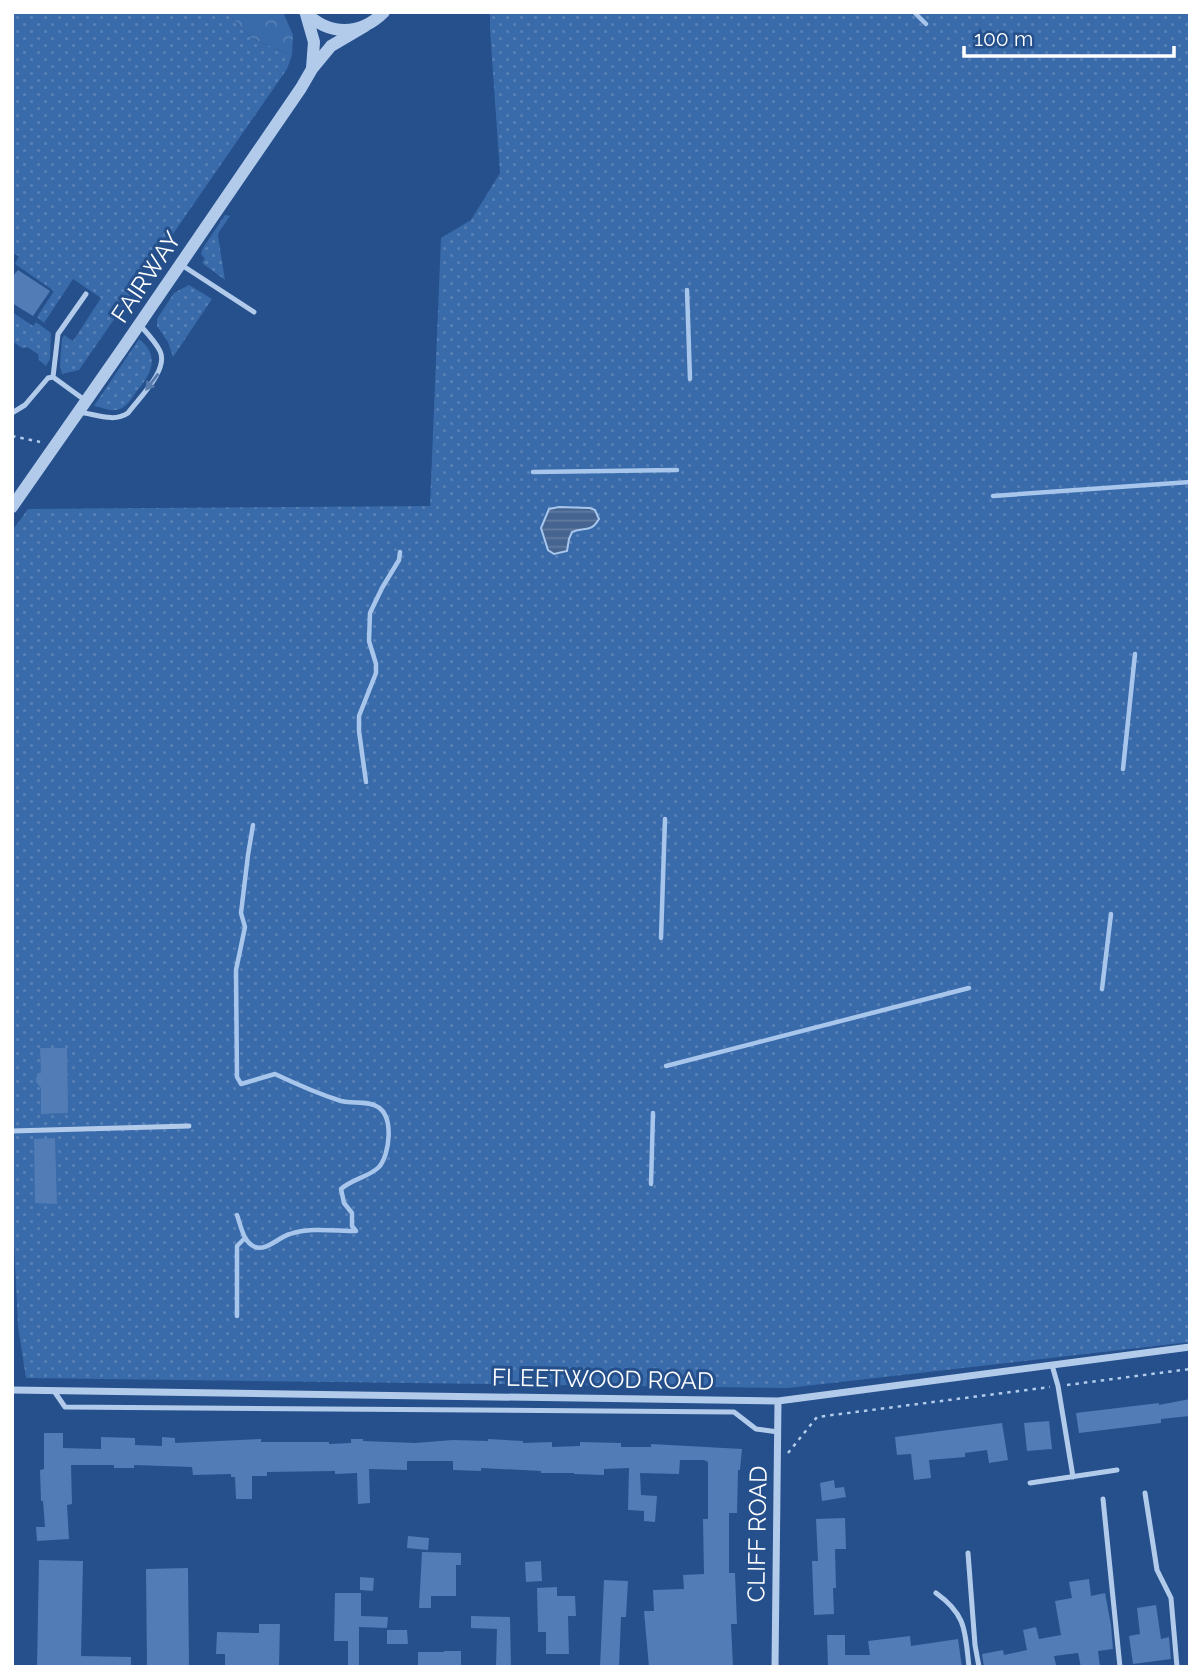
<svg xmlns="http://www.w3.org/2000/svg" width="1202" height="1679" font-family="Raleway,sans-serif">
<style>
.grass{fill:url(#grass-dots)}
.forest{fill:url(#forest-crowns)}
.water{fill:url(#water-rules);stroke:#a8c6eb;stroke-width:2}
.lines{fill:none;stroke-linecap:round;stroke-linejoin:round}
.stream{stroke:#a8c6eb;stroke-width:4.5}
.building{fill:#517cb5}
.path{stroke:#b3cbeb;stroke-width:2.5;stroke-dasharray:3.5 5;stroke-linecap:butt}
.service{stroke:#b3cbeb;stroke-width:5}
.minor{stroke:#b3cbeb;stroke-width:7}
.tertiary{stroke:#b3cbeb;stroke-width:12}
.oneway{fill:#577bad}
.labels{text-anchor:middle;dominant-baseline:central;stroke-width:6;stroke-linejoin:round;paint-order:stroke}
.street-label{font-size:24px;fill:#fff;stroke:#25508c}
</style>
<defs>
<pattern id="grass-dots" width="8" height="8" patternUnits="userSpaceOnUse" patternTransform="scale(1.75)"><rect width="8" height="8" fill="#396aa9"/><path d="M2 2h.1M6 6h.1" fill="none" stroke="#5780b6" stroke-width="1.8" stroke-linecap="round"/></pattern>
<pattern id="forest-crowns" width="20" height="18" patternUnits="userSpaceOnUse" patternTransform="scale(1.75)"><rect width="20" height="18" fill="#396aa9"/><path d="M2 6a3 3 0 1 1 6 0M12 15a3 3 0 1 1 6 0" fill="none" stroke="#5780b6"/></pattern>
<pattern id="water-rules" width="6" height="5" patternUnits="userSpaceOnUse" patternTransform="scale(1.75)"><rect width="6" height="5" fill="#45648f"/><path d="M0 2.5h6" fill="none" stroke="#617ba0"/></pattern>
</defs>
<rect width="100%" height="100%" fill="#25508c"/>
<path class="grass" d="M12,12H227L251,38L292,55L287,69L79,370L62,374L60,365L62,339L64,335L73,341L101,298L73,279L44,323L37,317L54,291L15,264L19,256L12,253Z
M490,12H1190V1342L788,1388L26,1378L18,1327L12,1201V531L28,509L430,506L441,238L471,220L500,173L490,30Z
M225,215L230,216L219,232L218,236L225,280L202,263L205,259L201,254L203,248Z
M189,285L212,299L173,357L168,342L157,326V319L174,293Z
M12,312L33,326L36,322L51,333L50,359L46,366L39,360L38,354L27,347L22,348L12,341Z
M139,339C161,356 151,375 136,392C131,399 126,409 116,410C109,411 101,407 94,406Z"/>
<path class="forest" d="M227,12H283L293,35L292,55L251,38Z"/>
<path class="water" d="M559,507L590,508L595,510L599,519C590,534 585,526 572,532L569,539L567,551L554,554L548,550L541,528L549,509Z"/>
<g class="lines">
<path class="stream" d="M914,12L926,24
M687,290L690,379
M533,472L677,470
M993,496L1190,482
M1123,769L1135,654
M366,782L359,731V716L376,673V664L369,641L370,613L382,588L399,560L400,552
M661,938L665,819
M1102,989L1111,914
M666,1066L969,988
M651,1184L653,1113
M237,1215C241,1226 243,1242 255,1247C267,1251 279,1237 290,1234C310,1227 335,1231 356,1231L352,1226V1213L344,1203L341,1189C352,1179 369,1177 379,1167C390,1154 394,1117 378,1107C368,1100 353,1104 341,1101C319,1094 296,1084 275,1074L241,1084L237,1077L236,970L245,927L241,913L248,855L253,825
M237,1316V1246L245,1238"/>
</g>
<path class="building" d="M18,270L50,291L33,316L12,303V277Z
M40,1048H67L68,1113L41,1114V1088L36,1082V1078L41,1072Z
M55,1138L57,1204L35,1203L34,1139Z
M1190,1399V1416L1161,1419V1423L1079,1433L1076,1413L1159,1403V1405Z
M1049,1421L1052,1449L1027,1451L1024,1423Z
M1002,1423L1008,1460L989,1463L987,1450L965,1453V1457L929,1460L931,1478L914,1480L911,1454L897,1455L895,1437Z
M44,1433H63V1448L101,1449V1437L135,1438V1445L162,1446V1437L175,1438V1443L261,1439V1442H329V1444L351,1443V1439H363V1441L415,1443L453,1440L488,1441V1439L523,1441V1443L552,1442V1447L580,1446V1442L621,1443V1447H651V1444L742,1449L740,1470H738L737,1513H729V1573H735L737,1624H731L733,1667H649L644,1611H654L653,1590L684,1589L683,1575L704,1574L703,1519H708V1462L704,1460H680L679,1474L640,1473L641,1495L657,1496L655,1522L644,1521V1511L628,1510L629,1468L604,1469V1475L574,1474V1473H541V1471L481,1468V1471L453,1470V1461H407V1470L369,1469L370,1503L358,1504L357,1473L335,1474V1471L267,1472V1476H252V1499H236L235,1477H231V1474L193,1475L192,1467L134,1465V1468H114V1465H71L72,1504L67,1505L69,1539L37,1541L36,1527H45L43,1501H41L40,1470L44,1469Z
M834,1480L835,1488L844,1487L846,1497L822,1501L820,1483Z
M845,1518L846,1549H835L836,1588H833L834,1614L814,1615L812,1561H818L816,1519Z
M408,1536L429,1538L428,1550L407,1548Z
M422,1552L461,1553V1565H456V1596H431V1608H419Z
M39,1560L83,1561L81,1656L131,1657V1667H37Z
M541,1561L542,1581L526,1582L525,1562Z
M188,1568L189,1667H147L146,1569Z
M360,1577L374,1578L373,1591L360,1590Z
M1089,1579L1091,1596L1105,1593L1111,1625L1113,1649L1098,1651L1100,1667H1081L1078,1653L1054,1656L1056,1665L1049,1667H984L982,1654L1003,1650L1004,1655L1027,1650L1023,1630L1036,1627L1039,1639L1061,1635L1055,1601L1072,1598L1069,1582Z
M604,1580L628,1581L626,1617H621L619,1667H600Z
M557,1587V1596H575L576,1616H568L569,1654H546V1632H538L537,1588Z
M335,1593H361V1616L388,1617L387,1628L359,1627V1667H348V1641H334Z
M1156,1605L1161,1639L1169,1637L1171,1659L1133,1664L1129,1636L1140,1634L1137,1608Z
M471,1616L510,1617L511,1667H496L497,1629L471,1628Z
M259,1624H280L279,1667H225V1654H216L217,1632L259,1633Z
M387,1630H407L408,1644H387Z
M827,1635H845V1655H870L868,1641L910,1636L911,1646L958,1639L962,1667H828Z
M444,1651H461V1667H418V1652H444Z"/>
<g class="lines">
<path class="path" d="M12,436L40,442
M1067,1385L1190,1369
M788,1453L817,1417L1050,1387"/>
<path class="service" d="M180,264L254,312
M86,294L58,334L53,377L86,401
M79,412C95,414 114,423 128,413C139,398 169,370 160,351C155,341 146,332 139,324
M12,413L25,405L48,378L53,377
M12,1131L189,1126
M1052,1365L1058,1386L1073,1477
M54,1391L65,1407L734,1412L756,1429L778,1432
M1030,1483L1117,1470
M1145,1493L1157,1570L1171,1598L1177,1667
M1103,1499L1120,1667
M968,1553L975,1645L979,1667
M936,1593C967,1615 965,1632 969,1667"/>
<path class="minor" d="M12,1390L778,1401L1190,1347
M775,1667L778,1401"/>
<path class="tertiary" d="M305,12C329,36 360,36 384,12
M306,14L314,42L312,68
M12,507L123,348L301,88L312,69L331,46L365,26"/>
</g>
<defs><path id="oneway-solid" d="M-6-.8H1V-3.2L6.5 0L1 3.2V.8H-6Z" transform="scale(1.75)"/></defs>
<use class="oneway" href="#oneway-solid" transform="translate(152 382) rotate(127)"/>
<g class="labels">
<g class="street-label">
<text transform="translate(146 277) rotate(-56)">FAIRWAY</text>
<text transform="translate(603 1379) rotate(1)">FLEETWOOD ROAD</text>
<text transform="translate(757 1534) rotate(-89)">CLIFF ROAD</text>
</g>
</g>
<rect width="1202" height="1679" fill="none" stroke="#ffffff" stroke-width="28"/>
<path d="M964 46v10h210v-10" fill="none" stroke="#ffffff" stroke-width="3.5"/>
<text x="974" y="46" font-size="21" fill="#ffffff" stroke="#25508c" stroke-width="5" paint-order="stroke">100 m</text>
</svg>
